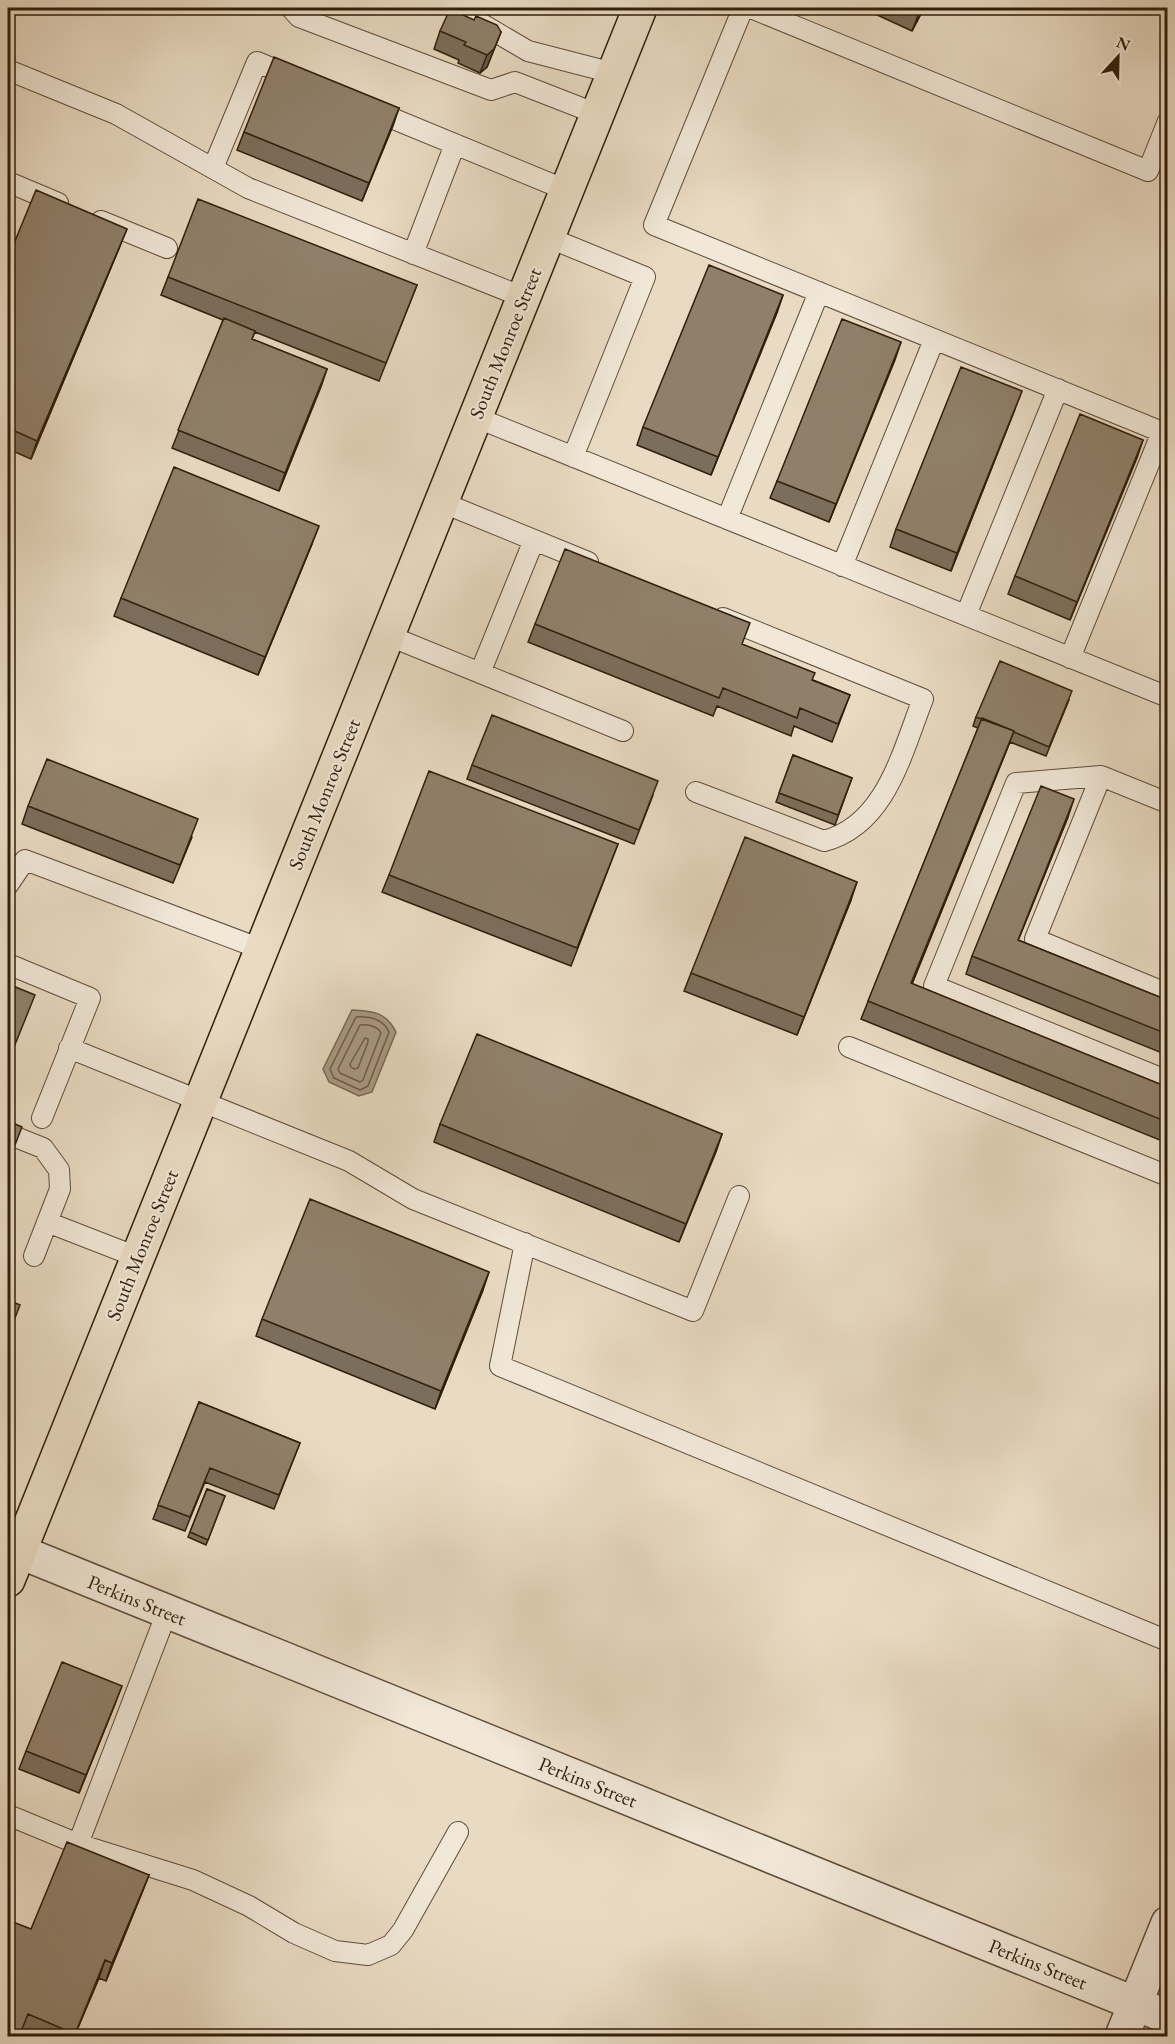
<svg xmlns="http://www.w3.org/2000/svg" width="1175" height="2044" font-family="'EB Garamond',serif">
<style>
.water{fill:#aa9b84;stroke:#796954;stroke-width:1.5}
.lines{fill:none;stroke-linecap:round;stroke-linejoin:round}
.shore{stroke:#6d5c48;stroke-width:1.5}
.service-casing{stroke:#5e4d39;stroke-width:22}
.minor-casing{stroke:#5e4d39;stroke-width:36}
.primary-casing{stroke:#301e0b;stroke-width:36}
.service{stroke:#f1e8d8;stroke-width:20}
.minor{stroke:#f1e8d8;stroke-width:33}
.primary{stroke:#e9dbc3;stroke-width:33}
.wall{fill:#7c6e5c;stroke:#301e0b;stroke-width:1.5}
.shaded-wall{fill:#655a4b;stroke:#301e0b;stroke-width:1.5}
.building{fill:#90806b;stroke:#301e0b;stroke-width:1.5}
.labels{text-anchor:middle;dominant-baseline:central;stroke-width:4.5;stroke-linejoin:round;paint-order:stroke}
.street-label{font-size:20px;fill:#301e0b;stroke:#f1e8d8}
</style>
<rect width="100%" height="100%" fill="#e9dbc3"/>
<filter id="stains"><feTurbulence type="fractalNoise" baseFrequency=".00333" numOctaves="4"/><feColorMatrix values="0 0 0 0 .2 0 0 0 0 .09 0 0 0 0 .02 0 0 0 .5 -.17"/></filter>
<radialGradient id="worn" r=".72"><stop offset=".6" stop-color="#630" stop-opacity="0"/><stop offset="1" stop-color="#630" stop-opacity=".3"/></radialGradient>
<path class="water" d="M352,1010C373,1011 386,1012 396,1032L372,1092L359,1096L329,1082L323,1069Z"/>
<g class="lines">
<path class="shore" d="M356,1017C369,1016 383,1019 389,1032L368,1086L360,1090L334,1078L330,1069Z
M360,1025C367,1024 378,1026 381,1033L363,1080L360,1082L340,1073L338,1069Z
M365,1038L368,1039V1042L358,1068L354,1069L351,1067L350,1064Z"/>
<g class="service-casing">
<path id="service" d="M291,8L299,17L491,90L515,82L597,114
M471,8L477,21L528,51L613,73
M743,8L654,225L1162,432L1070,658
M751,8L1148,171L1168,121
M8,70L116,114L248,188L523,297
M372,110L566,190
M213,168L257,62L295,78
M8,182L58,203
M101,221L167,248
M547,237L645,277L573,457
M413,254L455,144
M475,417L1168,697
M441,502L588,562
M727,519L819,292
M842,566L934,340
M966,615L1058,389
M387,635L623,731
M480,673L534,540
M1101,776L1035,939L1168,994
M696,792L824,841C886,825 902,752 923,699L723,618
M1168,803L1101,776L1016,783L934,986L1168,1081
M8,885L25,860L261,949
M8,964L90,998L42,1118
M849,1047L1168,1176
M69,1048L349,1161L413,1199L693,1311L739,1196
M8,1134L43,1148L59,1170L60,1189L34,1256
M47,1222L137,1257
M525,1243L500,1366L1168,1641
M8,1815L78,1844L193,1880L249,1906L294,1933L335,1951L368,1955L391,1945L403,1930L458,1832
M78,1844L167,1612"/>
</g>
<g class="minor-casing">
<path id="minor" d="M8,1547L1168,2017
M1122,2036L1168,1923"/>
</g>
<g class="primary-casing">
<path id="primary" d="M8,1580L640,8"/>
</g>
<use href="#service" class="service"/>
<use href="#minor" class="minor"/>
<use href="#primary" class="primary"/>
</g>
<path class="wall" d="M862,8H924L912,31Z
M440,31L501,32L487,67L480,73L458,63L459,60L434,49Z
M399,108L362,201L237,150L244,132Z
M120,246L31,459L8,449V258Z
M168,277L417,285L379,381L255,332L252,339L327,369L279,491L172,448L223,320L161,295Z
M783,295L711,475L637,445L643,427Z
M901,342L829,522L770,498L777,481Z
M1015,409L951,571L890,547L896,529Z
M1143,440L1070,620L1008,594L1015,576Z
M312,544L258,675L114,616L121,598Z
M535,624L813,680L850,695L832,742L794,726L791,736L717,706L713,716L528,642Z
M1069,700L1046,756L1010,742L912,984L1167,1087V1143L861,1019L978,728L973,726L976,717Z
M793,755L852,778L835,825L776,802Z
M472,765L653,795L634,844L467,779Z
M28,806L192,837L173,883L22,824Z
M1068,817L1018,940L1167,1000V1055L966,974L972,956Z
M618,844L571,966L382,892L389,875Z
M851,900L797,1035L684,991L691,973Z
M440,1124L722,1134L679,1242L434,1142Z
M483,1290L435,1409L256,1336L262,1319Z
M199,1402L300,1443L274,1509L205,1482L185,1531L153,1519Z
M207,1489L225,1496L206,1545L188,1537Z
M115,1704L79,1793L19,1769L26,1751Z
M149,1875L106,1981L99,1978L74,2037H32L22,2032L20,2037H8L31,1929Z"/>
<path class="shaded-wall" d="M921,8H924L912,31L919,13Z
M501,32L487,67L480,73L487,55Z
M399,108L393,126L362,201L369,183Z
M127,229L120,246L31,459L37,441Z
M783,295L777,313L711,475L718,457Z
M901,342L895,360L829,522L836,504Z
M327,369L321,387L279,491L285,473Z
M1022,391L1015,409L951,571L957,553Z
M1143,440L1137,458L1070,620L1077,602Z
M319,526L312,544L258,675L265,657Z
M1014,731L1007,749L905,1001L911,983Z
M1074,799L1068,817L1011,958L1018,940Z
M857,882L851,900L797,1035L804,1017Z
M722,1134L716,1152L679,1242L686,1224Z
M489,1272L483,1290L435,1409L441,1391Z
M122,1686L115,1704L79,1793L86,1775Z
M149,1875L142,1893L106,1981L112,1963Z
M105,1960L99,1978L74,2037Z"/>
<path class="building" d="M906,8H921L919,13Z
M450,9L474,20L476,16L497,25L501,32L494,49L487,55L464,45L466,42L440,31Z
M274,57L399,108L369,183L244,132Z
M36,190L127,229L37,441L8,428V258Z
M198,199L417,285L386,363L168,277Z
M709,265L783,295L718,457L643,427Z
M224,318L255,331L252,339L327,369L285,473L178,430Z
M842,319L901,342L836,504L777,481Z
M961,367L1022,391L957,553L896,529Z
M1080,414L1143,440L1077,602L1015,576Z
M174,467L319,526L265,657L121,598Z
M565,549L750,623L742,644L815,673L812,680L850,695L838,724L800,708L797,718L723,688L719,698L535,624Z
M1000,661L1072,691L1049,747L1014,732V731L976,717Z
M492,715L658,781L639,830L472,765Z
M982,718L1014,731L911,983L1167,1087V1122L868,1001Z
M793,755L852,778L838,815L779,793Z
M47,759L198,819L180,865L28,806Z
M429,771L618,844L577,948L389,875Z
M1041,786L1074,799L1018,940L1167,1000V1034L972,956Z
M745,837L857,882L804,1017L691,973Z
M8,984L35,995L8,1062Z
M477,1034L722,1134L686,1224L440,1124Z
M8,1121L22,1127L8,1163Z
M310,1199L489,1272L441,1391L262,1319Z
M8,1300L20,1305L8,1336Z
M199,1402L300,1443L279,1495L210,1468L190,1517L158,1505Z
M207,1489L225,1496L208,1540L190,1532Z
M62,1662L122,1686L86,1775L26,1751Z
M67,1842L149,1875L112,1963L105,1960L75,2034L28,2014L19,2037H8V1920L31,1929Z"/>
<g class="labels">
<g class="street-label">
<text transform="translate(505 343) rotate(-68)">South Monroe Street</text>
<text transform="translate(324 794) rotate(-68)">South Monroe Street</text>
<text transform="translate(142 1245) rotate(-68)">South Monroe Street</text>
<text transform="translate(137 1600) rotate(22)">Perkins Street</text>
<text transform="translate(588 1782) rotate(22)">Perkins Street</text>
<text transform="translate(1038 1964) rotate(22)">Perkins Street</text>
</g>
</g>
<rect width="1175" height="2044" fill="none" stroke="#e9dbc3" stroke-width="30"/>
<rect x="9" y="9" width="1157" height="2026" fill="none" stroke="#301e0b" stroke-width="3"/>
<rect x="15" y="15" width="1145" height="2014" fill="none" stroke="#301e0b" stroke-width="1.5"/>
<g transform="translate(1118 57) rotate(22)" stroke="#f1e8d8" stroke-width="4.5" paint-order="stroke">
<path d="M0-4.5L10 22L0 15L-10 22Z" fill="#301e0b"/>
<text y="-9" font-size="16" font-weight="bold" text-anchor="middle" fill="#301e0b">N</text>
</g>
<rect width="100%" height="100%" filter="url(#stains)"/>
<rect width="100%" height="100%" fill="url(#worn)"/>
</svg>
